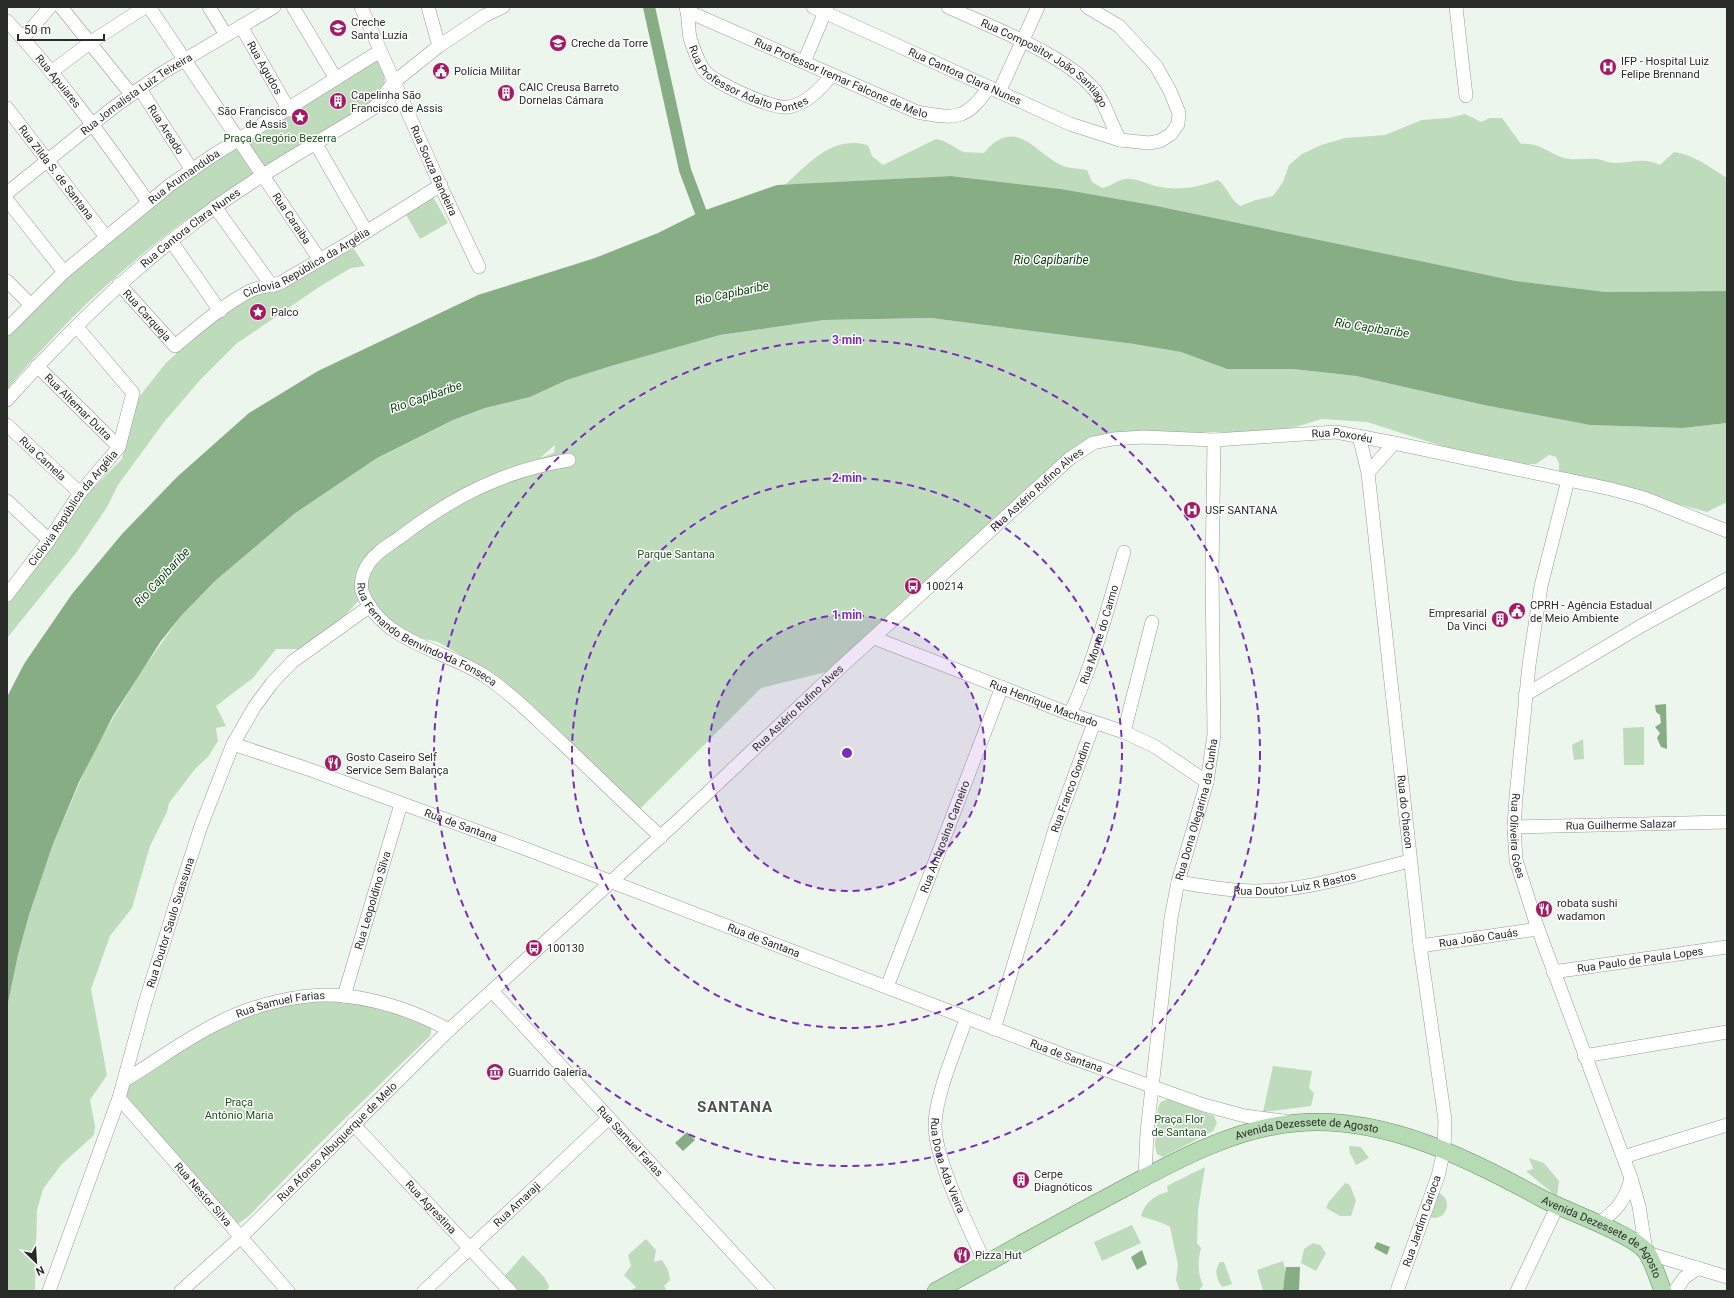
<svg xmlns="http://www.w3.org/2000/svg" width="1734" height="1298" font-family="Roboto,sans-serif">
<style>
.green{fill:#bedbbc;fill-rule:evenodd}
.water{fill:#87ad84}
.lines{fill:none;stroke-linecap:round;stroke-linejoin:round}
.canal{stroke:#87ad84;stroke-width:12}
.minor-casing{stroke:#959d94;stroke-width:14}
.major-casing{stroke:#648e62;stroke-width:18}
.minor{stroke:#fff;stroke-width:13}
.major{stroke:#b6dbb4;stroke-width:17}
.ring{fill:none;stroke:#7b2cbf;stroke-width:2;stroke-dasharray:7 5}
.labels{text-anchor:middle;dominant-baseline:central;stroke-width:3;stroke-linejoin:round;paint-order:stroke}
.poi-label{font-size:11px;fill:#282b28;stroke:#fff;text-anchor:start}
.street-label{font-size:11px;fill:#282b28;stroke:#fff}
.park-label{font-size:11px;fill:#1e531d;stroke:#fff}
.water-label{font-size:12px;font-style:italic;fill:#0a430c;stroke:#fff}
.district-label{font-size:15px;font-weight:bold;letter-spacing:1px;fill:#4a524a;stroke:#fff}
.centre{fill:#7b2cbf;stroke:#fff;stroke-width:2}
.ring-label{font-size:12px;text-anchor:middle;font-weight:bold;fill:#7b2cbf;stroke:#fff;stroke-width:3;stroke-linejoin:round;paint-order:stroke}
</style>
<rect width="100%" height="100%" fill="#edf6ec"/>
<path class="green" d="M378,59C386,79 388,82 377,100C325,132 270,162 220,196C140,250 69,315 7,389V333L26,312L162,195Z
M1465,114L1481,122L1490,118H1502L1521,144C1542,142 1550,156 1569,159C1578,160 1588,158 1597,159C1603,160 1609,163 1615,163C1632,163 1644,157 1660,165L1674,152C1695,155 1709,167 1727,178V291L1606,292L1516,281L1152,205L1061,189L951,176L785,185C809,163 832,135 868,145L872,156L883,165L936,139L944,141L963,152L984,153C1016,114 1036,155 1063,166C1070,169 1080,168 1087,170L1092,182L1102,188C1110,187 1117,180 1125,179C1136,178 1144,183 1155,186C1177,191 1196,188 1218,180C1229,189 1229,198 1240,206L1256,200L1273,196L1283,182L1289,165L1302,154L1321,145L1345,138L1385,135L1422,120L1449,118Z
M432,195L448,223L420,239L404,211Z
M354,249L365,266L351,268L319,287L236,344L201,379L164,422L118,485L107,507L76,553L7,638V604L55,541L85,496L122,459L130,417L136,401L165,364L221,312L325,261Z
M931,318L1134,344L1181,352L1227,369H1293L1356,376L1484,405L1590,425L1683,428L1727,423V502L1707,512L1559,471V464L1556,457L1549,455L1536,464H1517L1502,458L1461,452L1367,422L1322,419L1292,428L1252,432H1207L1090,447L838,669L761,688L639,810L487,670L438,642L403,634L362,597L329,633L320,649H276L253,678L216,706L226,726L216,728L218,741L208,757L195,769L169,803L167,812L150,846L132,908L110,936L91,989L107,1075L90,1100L95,1126L94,1135L61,1165L43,1189L37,1210L35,1291H7V1008L18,955L29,915L53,844L93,752L140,673L181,616L215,581L294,514L377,458L453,420L485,408L530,397L567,380L611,366L720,335L824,320ZM555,445L554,453L540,458Z
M1644,727V765H1624L1623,728Z
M1583,739L1584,759L1574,760L1572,745Z
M351,999L381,1007L432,1027L430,1036C378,1086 326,1136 276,1188C268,1195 245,1223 236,1224L126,1100L125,1092L128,1084L236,1017L308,1000Z
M1273,1066L1312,1071L1309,1088L1314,1093L1311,1106L1263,1112Z
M1168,1099L1214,1116L1217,1123L1213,1131L1163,1157L1157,1154L1155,1146L1158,1107L1161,1102Z
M1349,1146L1361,1147L1369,1158L1356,1165L1350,1153Z
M1529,1158L1544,1163L1559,1181L1557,1197L1526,1171L1533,1169Z
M1205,1167L1198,1210L1197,1243L1201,1248C1198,1261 1197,1272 1203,1285L1199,1291H1180L1176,1280L1178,1265L1170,1227C1160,1221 1151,1220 1141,1216C1145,1202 1155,1195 1168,1192L1167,1186Z
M1345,1183L1350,1185L1356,1201L1351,1216H1340L1326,1208L1328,1203Z
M1421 1205a13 13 0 1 1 26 0a13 13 0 1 1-26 0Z
M1132,1225L1141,1243L1102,1261L1094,1242Z
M646,1239L656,1250L654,1262L662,1260L668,1270L670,1280L664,1286L667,1291H630L636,1287L624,1275L631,1266L628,1255Z
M1313,1243L1320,1245L1326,1253L1316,1271L1301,1263L1304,1249Z
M523,1255L544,1277L549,1286L547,1291H517L504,1277Z
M1283,1261L1286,1272L1283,1290L1287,1291H1263L1257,1270Z
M1220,1262H1224L1232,1284L1222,1287C1216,1278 1214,1271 1220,1262Z"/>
<path class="water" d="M951,176L1061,189L1152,205L1516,281L1606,292L1727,291V423L1683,428L1590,425L1484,405L1356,376L1293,369H1227L1181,352L1134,344L931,318L824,320L720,335L611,366L567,380L530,397L485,408L453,420L377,458L294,514L215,581L181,616L161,641L113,716L79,782L53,844L29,915L18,955L7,1008V697L24,664L72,594L122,534L177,477L249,413L318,371L478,295L595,258L658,233L700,212L777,185Z
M1666,704L1667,749L1661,747L1657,738L1660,733L1655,727L1661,723L1660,715L1656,712L1655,705Z
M687,1132L695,1140L683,1151L675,1143Z
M1377,1242L1390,1247L1387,1255L1374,1248Z
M1142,1250L1147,1264L1137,1270L1131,1257Z
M1286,1267H1300L1299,1291L1283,1290Z"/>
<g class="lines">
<path class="canal" d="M649,7L685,170L706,226"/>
<g class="minor-casing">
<g id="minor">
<path d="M61,7L131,94"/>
<path id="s1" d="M149,7L320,260"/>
<path d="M209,7L226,35"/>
<path d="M293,7L336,79"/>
<path id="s2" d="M361,7L441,187L479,267"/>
<path d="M428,7L439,46"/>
<path id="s3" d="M686,7C689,17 688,28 690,38C693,48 698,60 703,69C711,82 774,110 788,107C807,104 820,89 832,75"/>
<path id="s4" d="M813,7L1070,124L1120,140L1149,143L1160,141L1171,134L1178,124L1179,113L1170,91L1156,66L1119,26L1087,7"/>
<path id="s5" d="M948,7C990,27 1074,57 1099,96C1107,109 1112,126 1120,140"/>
<path d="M1456,7L1466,96"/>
<path id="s6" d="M687,11L917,112C955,119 966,121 989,87"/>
<path id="s7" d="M7,21C59,77 104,139 148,202"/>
<path id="s8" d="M241,26L289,110"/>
<path d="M23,38L50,7"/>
<path d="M804,62L827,7"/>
<path d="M51,72L91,42L145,7"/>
<path id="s9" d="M140,89L192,170"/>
<path d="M999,92L1038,7"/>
<path id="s10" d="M7,108L106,237"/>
<path d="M316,144L366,231"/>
<path id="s11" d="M7,193L114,107L162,73L274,7"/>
<path d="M7,200L64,272"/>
<path d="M215,207L272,286"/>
<path d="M171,241L220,311"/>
<path d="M7,281L30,304"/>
<path id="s12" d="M119,284L175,346C198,327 223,305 250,291C260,286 271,287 282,282L350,242L441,185"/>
<path id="s13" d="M7,329L64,272L170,185L212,156L380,51"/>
<path id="s14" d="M37,366L119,447"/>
<path id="s15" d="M7,400C63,337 122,278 189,227C243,184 305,150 364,114L375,107L394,82L439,46L484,16L503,7"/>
<path id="s16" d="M7,425L80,493"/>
<path id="s17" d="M1359,436L1368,473L1420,946L1445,1120L1444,1150L1438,1176L1397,1291"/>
<path id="s18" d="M569,460C544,464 521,470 497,480C461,494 429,515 399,538C389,545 376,552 369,563C363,571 359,584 363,594C384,643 445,650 485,676C512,694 535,718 559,740C593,772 626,805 661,837"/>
<path d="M1368,473L1394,443"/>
<path id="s19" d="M1568,480L1541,586L1529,665L1516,797L1514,827L1516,860L1538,929L1631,1178L1639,1206L1646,1251"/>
<path d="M7,501L49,540"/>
<path id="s20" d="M7,595L49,540L80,493L119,447L133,393L77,327"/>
<path id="s21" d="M874,638L1070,714L1124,732L1154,746L1207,782"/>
<path d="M1525,695L1641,626L1727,579"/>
<path id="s22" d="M1070,714C1094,662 1108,608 1124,552"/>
<path d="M1124,732L1152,622"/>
<path id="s23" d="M233,744L308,769L526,849L1061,1054L1204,1105L1245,1116L1284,1121"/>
<path id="s24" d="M1514,827L1727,822"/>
<path id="s25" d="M1178,882C1203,886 1228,891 1254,891C1307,891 1360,873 1410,861"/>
<path id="s26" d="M1420,946L1538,929"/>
<path id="s27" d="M1553,972L1727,947"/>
<path id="s28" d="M887,987L1002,687"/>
<path id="s29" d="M492,991L768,1291"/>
<path id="s30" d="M344,996L401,804"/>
<path id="s31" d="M966,1019C956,1048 936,1094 935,1124C934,1159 970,1229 985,1263"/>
<path id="s32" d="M994,1029L1056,826L1094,723"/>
<path d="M1584,1056L1727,1032"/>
<path id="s33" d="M125,1080C155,1062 184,1040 216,1024C251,1005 305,991 345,996C381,1000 418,1013 449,1030"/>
<path id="s34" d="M119,1098L288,1291"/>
<path id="s35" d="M353,1124L510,1291"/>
<path d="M1623,1157L1727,1125"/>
<path id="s36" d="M1145,1177L1147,1132L1171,918L1178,882L1207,782L1214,735L1212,573L1214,440"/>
<path d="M1598,1224C1616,1211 1626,1200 1631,1178"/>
<path d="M1647,1253L1727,1277"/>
<path id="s37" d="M49,1291L119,1098L145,1003L182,884L201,826L233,744L255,706L272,683L292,662L370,606"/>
<path id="s38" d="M181,1291L241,1237L449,1030L683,816L839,669L1069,459L1093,443L1113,439L1143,437L1214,440L1336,432L1394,443L1611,489L1644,498L1727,531"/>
<path id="s39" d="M424,1291L609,1118"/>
<path d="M1517,1291L1557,1207"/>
<path d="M1675,1291L1684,1278L1698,1268"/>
</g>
</g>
<g class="major-casing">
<g id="major">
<path id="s40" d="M936,1291C993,1260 1049,1228 1106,1198C1166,1166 1228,1129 1296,1123C1383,1115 1468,1158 1541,1198C1563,1210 1636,1235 1647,1253C1654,1264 1658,1279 1663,1291"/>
</g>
</g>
<use href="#minor" class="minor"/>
<use href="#major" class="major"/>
</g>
<circle cx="847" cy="753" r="138" fill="#7b2cbf" fill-opacity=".12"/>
<g class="ring">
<circle cx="847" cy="753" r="138"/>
<circle cx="847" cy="753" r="275"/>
<circle cx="847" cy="753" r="413"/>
</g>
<defs>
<g id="school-disc" transform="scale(0.9)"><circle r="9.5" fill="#a21965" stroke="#fff"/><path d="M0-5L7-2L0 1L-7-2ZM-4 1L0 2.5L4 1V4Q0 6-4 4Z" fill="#fff"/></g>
<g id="hospital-disc" transform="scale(0.9)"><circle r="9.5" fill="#a21965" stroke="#fff"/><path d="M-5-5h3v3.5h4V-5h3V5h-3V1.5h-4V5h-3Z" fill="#fff"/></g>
<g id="civic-disc" transform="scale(0.9)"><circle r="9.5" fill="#a21965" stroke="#fff"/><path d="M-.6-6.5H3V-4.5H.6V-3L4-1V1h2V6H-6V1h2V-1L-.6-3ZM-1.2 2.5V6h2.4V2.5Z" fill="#fff"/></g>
<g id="building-disc" transform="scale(0.9)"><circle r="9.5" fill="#a21965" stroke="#fff"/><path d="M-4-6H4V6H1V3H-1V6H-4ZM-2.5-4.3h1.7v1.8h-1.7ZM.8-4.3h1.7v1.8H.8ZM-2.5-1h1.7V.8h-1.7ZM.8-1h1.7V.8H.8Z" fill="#fff"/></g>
<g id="sight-disc" transform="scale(0.9)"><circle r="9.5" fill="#a21965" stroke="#fff"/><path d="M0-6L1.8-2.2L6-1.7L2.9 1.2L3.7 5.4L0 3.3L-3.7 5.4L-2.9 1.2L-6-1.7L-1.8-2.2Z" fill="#fff"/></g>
<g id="bus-disc" transform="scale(0.9)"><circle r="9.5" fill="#a21965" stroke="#fff"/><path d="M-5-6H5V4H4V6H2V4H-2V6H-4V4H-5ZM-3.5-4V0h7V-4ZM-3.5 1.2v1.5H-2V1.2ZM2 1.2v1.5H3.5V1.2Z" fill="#fff"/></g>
<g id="restaurant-disc" transform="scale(0.9)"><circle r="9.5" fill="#a21965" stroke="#fff"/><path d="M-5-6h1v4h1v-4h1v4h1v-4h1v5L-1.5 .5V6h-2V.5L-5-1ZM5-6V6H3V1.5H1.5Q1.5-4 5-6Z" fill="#fff"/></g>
<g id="museum-disc" transform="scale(0.9)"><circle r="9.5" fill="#a21965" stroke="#fff"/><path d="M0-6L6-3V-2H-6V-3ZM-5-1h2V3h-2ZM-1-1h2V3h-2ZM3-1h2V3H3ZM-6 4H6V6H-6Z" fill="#fff"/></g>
</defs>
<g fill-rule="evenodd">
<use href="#school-disc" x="338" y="28"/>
<use href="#school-disc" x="558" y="43"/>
<use href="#hospital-disc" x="1608" y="67"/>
<use href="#civic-disc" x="441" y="71"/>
<use href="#building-disc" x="506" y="93"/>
<use href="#building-disc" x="338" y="101"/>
<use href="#sight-disc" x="300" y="117"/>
<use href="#sight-disc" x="258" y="312"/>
<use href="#hospital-disc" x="1192" y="510"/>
<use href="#bus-disc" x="913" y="586"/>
<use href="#civic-disc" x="1517" y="611"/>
<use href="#building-disc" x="1500" y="619"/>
<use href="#restaurant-disc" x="333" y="763"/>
<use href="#restaurant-disc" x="1544" y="909"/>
<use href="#bus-disc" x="534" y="948"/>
<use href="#museum-disc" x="495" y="1072"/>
<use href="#building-disc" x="1021" y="1180"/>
<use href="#restaurant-disc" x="962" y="1255"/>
</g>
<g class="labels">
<g class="poi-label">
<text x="351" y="22">Creche<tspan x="351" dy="13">Santa Luzia</tspan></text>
<text x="571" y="43">Creche da Torre</text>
<text x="1621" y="61">IFP - Hospital Luiz<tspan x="1621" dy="13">Felipe Brennand</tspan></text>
<text x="454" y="71">Polícia Militar</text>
<text x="519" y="87">CAIC Creusa Barreto<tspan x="519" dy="13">Dornelas Cámara</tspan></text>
<text x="351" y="95">Capelinha São<tspan x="351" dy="13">Francisco de Assis</tspan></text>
<text x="287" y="111" text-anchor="end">São Francisco<tspan x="287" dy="13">de Assis</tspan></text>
<text x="271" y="312">Palco</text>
<text x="1205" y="510">USF SANTANA</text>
<text x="926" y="586">100214</text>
<text x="1530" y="605">CPRH - Agência Estadual<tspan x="1530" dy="13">de Meio Ambiente</tspan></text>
<text x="1487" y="613" text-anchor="end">Empresarial<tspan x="1487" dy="13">Da Vinci</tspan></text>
<text x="346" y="757">Gosto Caseiro Self<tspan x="346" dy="13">Service Sem Balança</tspan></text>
<text x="1557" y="903">robata sushi<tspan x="1557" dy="13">wadamon</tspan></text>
<text x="547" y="948">100130</text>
<text x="508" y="1072">Guarrido Galeria</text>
<text x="1034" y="1174">Cerpe<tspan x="1034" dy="13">Diagnóticos</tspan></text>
<text x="975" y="1255">Pizza Hut</text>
</g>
<g class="street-label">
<text stroke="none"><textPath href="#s5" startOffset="113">Rua Compositor João Santiago</textPath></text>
<text stroke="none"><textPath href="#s8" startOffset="48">Rua Agudos</textPath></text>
<text stroke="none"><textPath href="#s3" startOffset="110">Rua Professor Adalto Pontes</textPath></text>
<text stroke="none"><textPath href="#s6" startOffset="168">Rua Professor Iremar Falcone de Melo</textPath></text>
<text stroke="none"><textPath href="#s4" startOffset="167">Rua Cantora Clara Nunes</textPath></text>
<text stroke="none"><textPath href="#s7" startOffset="79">Rua Apuiares</textPath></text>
<text stroke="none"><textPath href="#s11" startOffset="163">Rua Jornalista Luiz Teixeira</textPath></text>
<text stroke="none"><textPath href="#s9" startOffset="48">Rua Areado</textPath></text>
<text stroke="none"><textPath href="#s2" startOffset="179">Rua Souza Bandeira</textPath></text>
<text stroke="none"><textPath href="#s10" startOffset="81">Rua Zilda S. de Santana</textPath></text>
<text stroke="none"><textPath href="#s13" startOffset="234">Rua Arumanduba</textPath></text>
<text stroke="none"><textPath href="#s1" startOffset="255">Rua Caraiba</textPath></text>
<text stroke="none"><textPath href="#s15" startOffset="252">Rua Cantora Clara Nunes</textPath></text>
<text stroke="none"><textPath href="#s12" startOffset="240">Ciclovia República da Argélia</textPath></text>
<text stroke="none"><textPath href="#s12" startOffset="42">Rua Carqueja</textPath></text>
<text stroke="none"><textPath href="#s14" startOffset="58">Rua Altemar Dutra</textPath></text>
<text stroke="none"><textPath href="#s38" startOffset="1496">Rua Poxoréu</textPath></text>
<text stroke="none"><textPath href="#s16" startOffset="49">Rua Camela</textPath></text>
<text stroke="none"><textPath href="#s38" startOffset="1173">Rua Astério Rufino Alves</textPath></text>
<text stroke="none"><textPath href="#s20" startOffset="109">Ciclovia República da Argélia</textPath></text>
<text stroke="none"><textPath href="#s18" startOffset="337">Rua Fernando Benvindo da Fonseca</textPath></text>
<text stroke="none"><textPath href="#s22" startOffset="85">Rua Monte do Carmo</textPath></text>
<text stroke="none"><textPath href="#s21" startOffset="182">Rua Henrique Machado</textPath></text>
<text stroke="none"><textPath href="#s38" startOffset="849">Rua Astério Rufino Alves</textPath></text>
<text stroke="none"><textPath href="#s32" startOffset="254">Rua Franco Gondim</textPath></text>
<text stroke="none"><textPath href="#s36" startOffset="372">Rua Dona Olegarina da Cunha</textPath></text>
<text stroke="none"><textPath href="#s17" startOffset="379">Rua do Chacon</textPath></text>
<text stroke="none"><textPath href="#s24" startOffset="107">Rua Guilherme Salazar</textPath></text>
<text stroke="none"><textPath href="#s23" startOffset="242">Rua de Santana</textPath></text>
<text stroke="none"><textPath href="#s19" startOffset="361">Rua Oliveira Góes</textPath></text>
<text stroke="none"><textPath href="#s28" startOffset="161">Rua Ambrosina Carneiro</textPath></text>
<text stroke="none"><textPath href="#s25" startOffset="118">Rua Doutor Luiz R Bastos</textPath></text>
<text stroke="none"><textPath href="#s30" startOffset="100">Rua Leopoldino Silva</textPath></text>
<text stroke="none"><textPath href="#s37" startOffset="388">Rua Doutor Saulo Suassuna</textPath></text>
<text stroke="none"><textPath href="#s26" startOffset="59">Rua João Cauás</textPath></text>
<text stroke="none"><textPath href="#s23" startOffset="566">Rua de Santana</textPath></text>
<text stroke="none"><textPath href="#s27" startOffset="88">Rua Paulo de Paula Lopes</textPath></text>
<text stroke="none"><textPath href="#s33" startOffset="175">Rua Samuel Farias</textPath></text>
<text stroke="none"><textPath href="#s23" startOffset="890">Rua de Santana</textPath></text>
<text stroke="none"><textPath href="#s40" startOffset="410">Avenida Dezessete de Agosto</textPath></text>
<text stroke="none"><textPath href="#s38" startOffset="216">Rua Afonso Albuquerque de Melo</textPath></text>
<text stroke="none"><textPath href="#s29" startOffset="204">Rua Samuel Farias</textPath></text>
<text stroke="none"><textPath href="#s31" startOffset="153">Rua Dona Ada Vieira</textPath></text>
<text stroke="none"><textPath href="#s34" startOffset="128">Rua Nestor Silva</textPath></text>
<text stroke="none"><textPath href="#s39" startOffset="127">Rua Amaraji</textPath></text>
<text stroke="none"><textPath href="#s35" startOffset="114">Rua Agrestina</textPath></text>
<text transform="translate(1422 1221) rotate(-71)">Rua Jardim Carioca</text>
<text stroke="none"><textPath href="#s40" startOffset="734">Avenida Dezessete de Agosto</textPath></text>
</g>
<g class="park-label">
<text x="280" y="138">Praça Gregório Bezerra</text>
<text x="676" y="554">Parque Santana</text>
<text x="239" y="1102">Praça<tspan x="239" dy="13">Antônio Maria</tspan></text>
<text x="1179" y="1119">Praça Flor<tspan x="1179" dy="13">de Santana</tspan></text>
</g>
<g class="water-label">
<text x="1051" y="260">Rio Capibaribe</text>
<text transform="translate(732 293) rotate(-12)">Rio Capibaribe</text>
<text transform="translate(1372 328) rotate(9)">Rio Capibaribe</text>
<text transform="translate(426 397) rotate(-19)">Rio Capibaribe</text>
<text transform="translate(162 577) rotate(-47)">Rio Capibaribe</text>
</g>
<g class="district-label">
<text x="735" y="1107">SANTANA</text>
</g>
</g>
<circle cx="847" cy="753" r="6" class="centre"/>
<g class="ring-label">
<text x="847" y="344">3 min</text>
<text x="847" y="482">2 min</text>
<text x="847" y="619">1 min</text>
</g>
<rect width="1734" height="1298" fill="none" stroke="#282b28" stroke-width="16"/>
<g transform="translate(36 1262) rotate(155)" stroke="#ffffff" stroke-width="3" paint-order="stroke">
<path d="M0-3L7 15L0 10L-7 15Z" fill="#282b28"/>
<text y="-6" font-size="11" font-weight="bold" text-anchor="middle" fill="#282b28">N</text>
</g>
<path d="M18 34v6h86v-6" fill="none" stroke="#282b28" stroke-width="2"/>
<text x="24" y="34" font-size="12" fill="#282b28" stroke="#ffffff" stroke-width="3" paint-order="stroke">50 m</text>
</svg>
